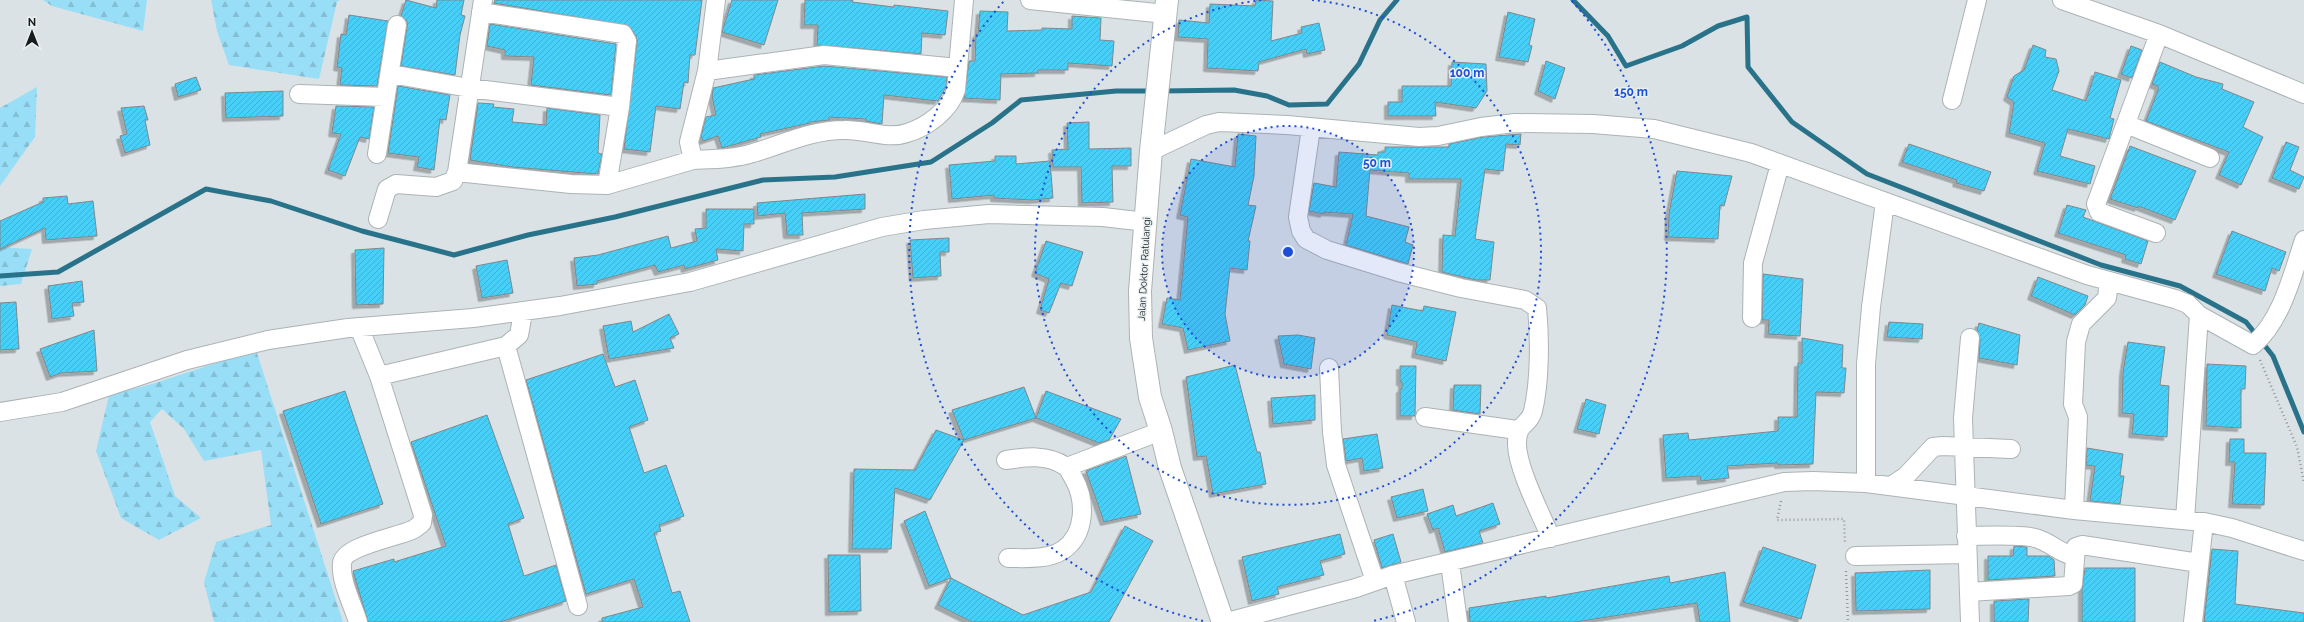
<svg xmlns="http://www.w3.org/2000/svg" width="2304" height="622" font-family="Raleway,sans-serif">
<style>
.forest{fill:url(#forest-firs)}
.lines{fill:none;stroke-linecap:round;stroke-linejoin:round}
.stream{stroke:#29738a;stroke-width:5}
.building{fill:url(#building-hatch);stroke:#808789;filter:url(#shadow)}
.minor-casing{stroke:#acb3b5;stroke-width:20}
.highway-casing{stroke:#acb3b5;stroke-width:24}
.path{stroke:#93989b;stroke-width:2.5;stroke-dasharray:1 3;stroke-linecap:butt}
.minor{stroke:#fff;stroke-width:18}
.highway{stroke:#fff;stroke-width:22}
.ring{fill:none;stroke:#1d4ed8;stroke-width:2;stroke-dasharray:2 4}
.labels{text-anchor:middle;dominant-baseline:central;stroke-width:3;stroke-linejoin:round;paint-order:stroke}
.street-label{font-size:10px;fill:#181b1c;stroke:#e8f0f2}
.centre{fill:#1d4ed8;stroke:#e8f0f2;stroke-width:2}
.ring-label{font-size:12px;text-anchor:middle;font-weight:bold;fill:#1d4ed8;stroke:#e8f0f2;stroke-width:3;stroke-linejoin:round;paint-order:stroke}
</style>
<defs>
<pattern id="forest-firs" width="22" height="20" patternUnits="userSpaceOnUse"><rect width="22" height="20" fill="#99def7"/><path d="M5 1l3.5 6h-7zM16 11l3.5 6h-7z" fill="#83bed3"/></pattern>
<pattern id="building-hatch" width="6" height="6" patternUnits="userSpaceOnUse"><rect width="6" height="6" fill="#44cff9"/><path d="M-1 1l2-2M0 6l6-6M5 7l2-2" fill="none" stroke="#3bb1d5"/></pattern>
<filter id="shadow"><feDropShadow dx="-3.5" dy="3.5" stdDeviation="0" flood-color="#0004"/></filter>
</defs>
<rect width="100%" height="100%" fill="#dbe2e5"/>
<path class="forest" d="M43,0H147L143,31L52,6Z
M211,0H340L337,2L319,79L229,65L217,31Z
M37,87L35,137L0,186V108Z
M0,247L32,249L21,284L0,286Z
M256,350L343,622H214L204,582L216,542L271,525L261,450L204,461L184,429L162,409L150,422L175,496L201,518L159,540L121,518L96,451L109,395L152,384Z"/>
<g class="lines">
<path class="stream" d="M1573,0L1608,36L1626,66L1682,46L1718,26L1747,17L1748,67L1792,122L1867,174L2101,265L2180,286L2246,322L2273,356L2304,432
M1162,91L1234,90L1267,96L1289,105L1327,104L1359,64L1380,20L1397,0
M0,276L58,272L206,189L271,201L362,231L454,255L528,235L615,217L763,180L835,177L931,162L992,123L1021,100L1116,91H1152"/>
</g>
<path class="building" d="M406,0L436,8L437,0H464L461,15L465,16L460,35L455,75L401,66L407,27V21L401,16Z
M495,0H702L695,55H690L688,83L684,82L680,109L656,106L650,152L624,149L637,42L636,36L629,26L494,3Z
M732,0H778L764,45L722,32Z
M805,0H853L852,2L894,7V5L948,11L945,35L922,33L921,54L817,45L818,25H804Z
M1256,0L1273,1L1271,41L1302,33L1301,27L1319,23L1325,50L1307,54L1306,49L1259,62L1258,71L1207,68L1208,39L1178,37L1179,20L1209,23L1210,4L1255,6Z
M980,11L1008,12L1007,31L1042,30V28L1072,29V16L1101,18L1100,40L1114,41L1112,66L1068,63V70H1038V73L1001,74L1000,100L964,98L969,61H975L976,34H978Z
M1508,12L1535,19L1529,45L1532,46L1528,62L1499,57Z
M349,15L388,21L377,86L340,85L342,68L337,67L341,34L346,35Z
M490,24L616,44L611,95L531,85L534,57L505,56V50L487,46Z
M2033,45L2046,50L2045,57L2056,59L2059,71L2052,90L2086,101L2095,72L2121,80L2110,118L2114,119L2109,139L2068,129L2060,156L2095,166L2090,184L2037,171L2045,143L2009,133L2014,102L2007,97L2014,76L2024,70Z
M2131,46L2142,50L2132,78L2121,74Z
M1546,61L1565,68L1555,99L1538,91Z
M1452,62L1486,64L1487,91L1476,108L1435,102L1436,116H1388V102H1402V86H1451Z
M2160,62L2196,77L2223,84L2222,89L2254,102L2243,127L2263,137L2241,185L2219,175L2229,152L2146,121L2158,90V86L2152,84Z
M824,66L947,77L946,87L938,101L884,95L882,124L866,121V119L829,117V120L810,122V123L760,134L761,137L722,148L718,136L703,141L701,136L706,117L716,115L712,96L713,88L754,79V75Z
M196,77L201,90L178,97L175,84Z
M398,86L450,95L446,120L440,119L434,170L417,167L419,157L388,153Z
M283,91V116L226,118L225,93Z
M478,103L494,104L493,107L514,109L512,122L546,125L547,108L600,115L598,153L602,154L598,174L512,167L470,160Z
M144,106L148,120H145L150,145L125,153L120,136L127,134L121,108Z
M336,106L374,107L369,139L360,137L345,176L328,170L341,134L332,133Z
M1089,122V149L1131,148V166H1112L1113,202L1082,203L1081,167H1053L1052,150L1068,149L1067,123Z
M1238,134L1256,136L1254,176L1248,205L1256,206L1248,241H1250L1247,270L1230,268L1225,314L1230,341L1188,350L1183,328L1162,324L1167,298L1180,300L1188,217L1180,215L1191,159L1235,167Z
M1521,134L1520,145L1506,144L1503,171L1485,169L1475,239L1494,242L1490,280H1476L1442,272L1443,235L1455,236L1461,179H1409V173L1370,170L1366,216L1409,227L1405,242L1413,245L1408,264L1346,245L1353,214L1324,212V214L1309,211L1314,183L1336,187L1339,152L1378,155V152H1385V147H1449V144L1483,137Z
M2286,142L2299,147L2290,170L2304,177L2299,189L2272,178Z
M1909,144L1991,172L1984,191L1956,183L1957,180L1902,162Z
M2130,146L2196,171L2175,220L2138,206V208L2110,199Z
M995,156H1016V164L1050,161L1053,198L1032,200L994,198V195L952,199L949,165L995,161Z
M1677,171L1732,176L1724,206L1720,205L1718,239L1668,237L1669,214Z
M865,194V209L802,213L803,235H787L785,213L758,216L757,203Z
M67,196L68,204L93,201L97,236L46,240L45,228L0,249V221L43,202V198Z
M2067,205L2086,210L2083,217L2148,241L2141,264L2125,259L2126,255L2058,233Z
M706,209H754V224H744L743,251L716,249L718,260L685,269L684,265L658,272L655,265L597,281V284L577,286L574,258L598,255L668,236L671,248L697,241L695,229L706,228Z
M2232,231L2286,252L2279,271L2272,268L2265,291L2216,274Z
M949,238V252H940L941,276L913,278L910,240Z
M1046,241L1083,252L1072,286L1061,283L1049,313L1040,310L1049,279L1035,273Z
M384,248L383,304L356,305L355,250Z
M507,260L513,293L482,298L476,266Z
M1763,274L1803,279L1800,336L1768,334L1769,320H1762Z
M2038,277L2088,296L2085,305L2075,315L2031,296Z
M82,281L84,302L72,303L74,316L52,319L48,286Z
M16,302L19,349L0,350V303Z
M1392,305L1423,311L1424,306L1456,312L1446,361L1415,354L1417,342L1387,335Z
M669,314L679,334L670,338L674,348L609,359L603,326L631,321L633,332Z
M1889,322L1923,324L1922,339L1887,337Z
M1979,323L2020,335L2017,365L1979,358L1980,339L1977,331Z
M94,330L97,371L61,373L50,377L40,349Z
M1298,335L1315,338L1311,369L1284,364L1278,336Z
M1802,338L1843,345L1842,368H1846L1844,393L1816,392L1813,464L1778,465V463L1727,466L1729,478L1701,481L1700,476L1666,478L1663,435L1688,433L1689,440L1778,431V417H1797L1798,363H1802Z
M2128,342L2165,347L2160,385L2169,386L2167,437L2132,434L2134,414L2122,413L2123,372Z
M603,354L615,387L635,380L648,420L629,427L644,473L666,465L684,516L659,525L661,531L654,533L672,593L680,591L690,622H602V618L643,607L634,579L586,594L526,380Z
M2207,364L2246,366L2245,389H2241V428L2206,426Z
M1235,365L1257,452H1260L1266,484L1213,494L1206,456L1197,457L1186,377Z
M1400,366H1416L1415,416H1400V389H1402V382H1400Z
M1454,385H1481L1480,414L1453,410Z
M1024,387L1036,418L964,440L952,410Z
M345,391L383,504L321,524L283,411Z
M1046,391L1121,419L1109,440L1099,443L1036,418Z
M1315,395V420L1273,424L1271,398Z
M1586,399L1606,405L1599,434L1577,429Z
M487,415L524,518L508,524L524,576L556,565L566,601L500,622H368L353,571L394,559V562L446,546L411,442Z
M936,430L964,440L930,500L895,488L891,549H852L854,469L915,470Z
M1377,434L1383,468L1364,471L1362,458L1346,461L1343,439Z
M2230,439H2244V453H2266L2264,505L2232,504L2235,462H2229Z
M2087,448L2123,454L2120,476H2124L2120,504L2090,501L2095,466L2086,465Z
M1126,456L1141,514L1104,522L1086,471Z
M1423,489L1428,511L1397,518L1391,497Z
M1493,503L1500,524L1479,531L1483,543L1445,552L1438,528L1433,530L1427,514L1453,505L1456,516Z
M925,511L951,578L929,586L904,521Z
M1125,526L1153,541L1109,622H972L938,605L951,578L1023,615L1091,592Z
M1340,534L1345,554L1320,561L1324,575L1277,587L1279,594L1252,601L1242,557Z
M1393,534L1401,562L1382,568L1374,540Z
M2014,546L2027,547V556H2049L2054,560L2055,576L1988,580V556H2013Z
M1763,547L1816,565L1801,619L1743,602Z
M2212,549L2238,551L2235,604L2304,613V622H2204Z
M828,555H860L861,611L829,612Z
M2085,568H2135V622H2082V589Z
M1930,570V609L1856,611L1855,573Z
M1725,572L1730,622H1700L1697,603L1575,622H1470L1469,608L1546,596V598L1669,576L1670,583Z
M2029,599L2028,622H1994V601Z"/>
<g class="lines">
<g class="minor-casing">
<path id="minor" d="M716,0L707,71L689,142L693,160C713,159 734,159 753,153C784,144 811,130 844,130C865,129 887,140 907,133C927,127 950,110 956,90L964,0
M1030,0L1166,14
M2062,0L2159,34L2304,94
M707,71L824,55L958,68
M389,76L397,25
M299,94L385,97
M1952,100L1977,0
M2126,124L2210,158
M1311,128L1298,217L1301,231L1306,239L1327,250L1398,272L1461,288L1525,300L1537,308C1540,337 1540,382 1533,411C1529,427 1517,421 1517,444C1517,468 1541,514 1551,538
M1151,151L1206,125L1219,122L1287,125L1419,137L1438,136L1481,127L1515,123L1593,124L1654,129L1751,153L2087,275L2175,299L2188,304L2199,315L2253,345C2282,320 2292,276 2304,240
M377,154L389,76H402L469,88L620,107L627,41L623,34L481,12
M457,172L571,184L607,185L693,160
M607,185L620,107
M378,219L387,189L396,184L436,187L453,181L457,172L483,0
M2156,233L2099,212L2096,204L2159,34
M1752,318L1753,263L1780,164
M1970,338L1963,418L1970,622
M506,346L578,606
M1329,368L1332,432L1336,465L1375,581
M379,376L506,346L519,335L523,313
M0,412L62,402L187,360L268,340L348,328L473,318L560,306L690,282L882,227L924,220L989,214L1103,217L1146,222
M1425,417L1517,430
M1006,460C1026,457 1047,454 1065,466C1069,468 1071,475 1074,479C1086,501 1086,534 1063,550C1048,560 1025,558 1008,558
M1067,467L1161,431
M1866,483V364L1871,307L1885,202
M1891,486L1906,476L1933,447L1943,446L2011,449
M2074,510L2078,417L2073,404L2076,342L2081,324L2107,298L2109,281
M2185,520L2199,315
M1966,536C1983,536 2021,534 2035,538C2051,542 2058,553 2074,556
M1855,556L1967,554
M1450,563L1458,622
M1393,575L1406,622
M1969,592L2069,586L2073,584L2076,547L2082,545L2199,563
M358,622C353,605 340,581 342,563C344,546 397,537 412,530C415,529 418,526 422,523L423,515L379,376L359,327
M1227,622L1356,588L1393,575L1784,482L1813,481L1866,483L2074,510L2204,522L2232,528L2304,551
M2193,622L2204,522"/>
</g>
<g class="highway-casing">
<path id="highway" d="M1167,0L1151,151L1140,291L1141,338L1150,397L1161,431L1170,468L1223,622"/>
</g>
<path class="path" d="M2260,360L2297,447L2304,483
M1781,501L1777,520L1844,519L1845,542
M1846,571L1848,622"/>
<use href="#minor" class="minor"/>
<use href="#highway" class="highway"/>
</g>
<circle cx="1288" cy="252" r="126" fill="#1d4ed8" fill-opacity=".12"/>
<g class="ring">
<circle cx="1288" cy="252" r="126"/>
<path d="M1312 0A253 253 0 1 1 1264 0"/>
<path d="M1203 621A379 379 0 0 1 1004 1M1572 1A379 379 0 0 1 1373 621"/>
</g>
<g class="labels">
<g class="street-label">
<text transform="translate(1144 269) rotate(-87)">Jalan Doktor Ratulangi</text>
</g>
</g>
<circle cx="1288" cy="252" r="6" class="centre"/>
<g class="ring-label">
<text x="1467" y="77">100 m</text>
<text x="1631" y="96">150 m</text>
<text x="1377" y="167">50 m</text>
</g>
<g transform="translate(32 32)" stroke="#e8f0f2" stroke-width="3" paint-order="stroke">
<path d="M0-3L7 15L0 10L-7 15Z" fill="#181b1c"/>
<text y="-6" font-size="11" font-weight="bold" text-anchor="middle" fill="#181b1c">N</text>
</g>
</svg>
